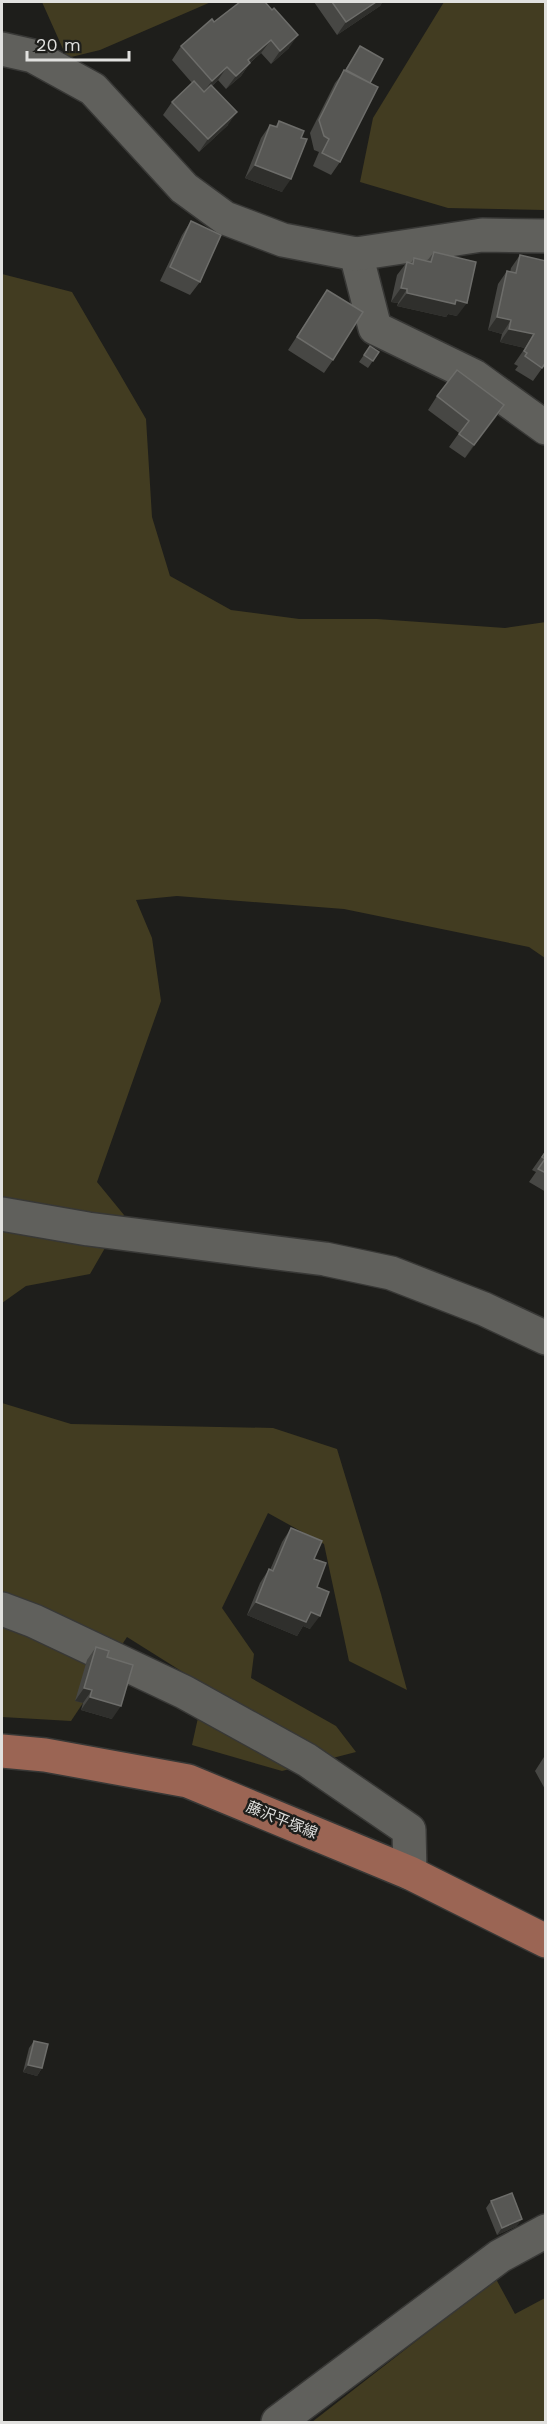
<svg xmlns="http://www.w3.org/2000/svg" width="547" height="2424" font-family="'Work Sans','Noto Sans JP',sans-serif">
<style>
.green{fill:#423c21}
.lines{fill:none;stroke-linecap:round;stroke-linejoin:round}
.minor-casing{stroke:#383836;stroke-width:36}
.tertiary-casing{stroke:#383836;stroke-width:36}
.primary-casing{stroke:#383836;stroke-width:36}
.minor{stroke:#60605c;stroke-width:33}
.tertiary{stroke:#60605c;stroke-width:33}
.primary{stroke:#9b6554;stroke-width:33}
.wall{fill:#474744}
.shaded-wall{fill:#2f2f2c}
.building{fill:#575754;stroke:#6d6d6a;stroke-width:1.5}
.labels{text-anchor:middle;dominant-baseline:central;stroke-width:5;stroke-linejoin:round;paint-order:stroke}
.street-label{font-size:15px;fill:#e1e1df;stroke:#1e1e1b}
</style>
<rect width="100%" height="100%" fill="#1e1e1b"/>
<path class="green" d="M42,2H211L100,50L67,58Z
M444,2H545V210L448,208L360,182L373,118Z
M2,274L72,292L146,419L152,517L170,576L231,610L299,619H377L505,628L546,622L545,958L529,947L344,909L177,896L136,900L152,938L161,1001L97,1182L124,1215L90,1274L26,1286L2,1303Z
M2,1403L71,1424L273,1428L337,1449L381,1594L407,1690L349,1661L324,1544L268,1513L222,1608L254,1654L251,1678L336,1726L356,1752L282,1771L192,1745L205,1686L127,1637L71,1721L2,1717Z
M496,2279L515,2314L545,2298V2422H312Z"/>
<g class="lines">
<g class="minor-casing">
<path id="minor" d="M356,254L375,328L474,376L546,428
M2,1214L88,1229L325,1259L391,1273L484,1309L546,1338
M2,1609L34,1621L184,1692L307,1760L409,1830L410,1873
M278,2422L500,2256L546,2231"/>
</g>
<g class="tertiary-casing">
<path id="tertiary" d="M2,49L33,56L93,89L184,188L225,218L283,240L356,254L482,235L546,236"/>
</g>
<g class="primary-casing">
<path id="primary" d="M2,1751L45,1755L188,1781L410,1873L546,1941"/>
</g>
<use href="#minor" class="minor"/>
<use href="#tertiary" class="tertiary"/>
<use href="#primary" class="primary"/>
</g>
<path class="wall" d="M240,2L289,48L271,64L261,53L250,63L241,76L226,89L218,80L212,86L228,125L199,152L163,115L172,102L192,83L172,60L181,46L214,22Z
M314,2H386L383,3L382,2L380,6L337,35Z
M360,46L370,83L340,162L331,175L313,166L319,152L314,150L310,133L335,83L345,70Z
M279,121L301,138L282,192L245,178L261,138L270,125L275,127Z
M191,221L200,282L190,295L160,281L182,235Z
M434,252L457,316L448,314L446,317L397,306L398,303L391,302L397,275L407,262L411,263L414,258L427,261Z
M520,255L546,261V368L543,367L533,381L515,370L518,366L514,364L525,348L500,342L502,334L488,330L498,284L507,271L510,272L511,268Z
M327,290L333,360L324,373L288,350Z
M370,346L379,352L368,368L359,362Z
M437,396L504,405L465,458L449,447L459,433L428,410Z
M546,1150V1192L529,1182L536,1172L532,1170Z
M291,1528L314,1559L317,1587L310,1629L303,1626L297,1636L247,1615L260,1583L269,1569L270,1570L282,1542Z
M96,1647L107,1657L112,1719L81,1710L83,1703L75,1701L87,1660Z
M544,1757H546V1791L535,1771Z
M34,2041L42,2068L37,2076L23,2072L29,2048Z
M491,2201L517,2226L497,2235L486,2208Z"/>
<path class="shaded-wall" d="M376,2H383L380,6L337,35L346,22Z
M298,35L289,48L271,64L280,51Z
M271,40L261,53L238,73L248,60Z
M250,63L241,76L226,89L236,76Z
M227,67L218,80L202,94L212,81Z
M237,112L228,125L199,152L208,139Z
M255,165L291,179L282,192L245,178Z
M401,288L407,289L398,303L391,302Z
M407,293L456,300L467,303L457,316L448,314L446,317L397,306Z
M497,317L511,320L502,334L488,330Z
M509,329L534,334L525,348L500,342Z
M504,405L495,419L465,458L474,445Z
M256,1602L311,1612L320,1616L310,1629L303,1626L297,1636L247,1615Z
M84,1688L92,1690L83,1703L75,1701Z
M90,1697L121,1706L112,1719L81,1710Z
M28,2065L42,2068L37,2076L23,2072Z
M522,2219L517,2226L497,2235L502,2228Z"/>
<path class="building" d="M240,2H265L272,10L274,8L298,35L280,51L271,40L248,60L250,63L236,76L227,67L212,81L181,46L212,19L214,22Z
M332,2H376L346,22Z
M360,46L383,59L370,83L346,70Z
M344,70L378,87L340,162L322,153L329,139L324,136L319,120Z
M194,81L204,92L211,85L237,112L208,139L172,102Z
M279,121L304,131L301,138L307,139L291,179L255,165L270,125L277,127Z
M191,221L221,235L200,282L170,267Z
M434,252L476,262L467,303L456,300L455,304L407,293V289L401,288L407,262L413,264L414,258L431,262Z
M520,255L546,261V362L542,368L525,356L527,353L524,351L534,334L509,329L511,320L497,317L507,271L516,273Z
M327,290L363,312L333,360L297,337Z
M370,346L379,352L373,361L364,355Z
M457,370L504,405L474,445L459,434L469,421L437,396Z
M546,1151V1173L538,1169L545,1159L542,1157Z
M291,1528L322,1541L314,1559L326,1563L317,1587L329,1592L320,1616L311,1612L306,1622L256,1602L269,1569L273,1571Z
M96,1647L109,1651L107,1657L133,1665L121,1706L90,1697L92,1690L84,1688Z
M34,2041L48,2044L42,2068L28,2065Z
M512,2193L522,2219L502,2228L491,2201Z"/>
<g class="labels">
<g class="street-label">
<text transform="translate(282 1820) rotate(22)">藤沢平塚線</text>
</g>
</g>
<rect width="547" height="2424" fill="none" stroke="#e1e1df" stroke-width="6"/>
<path d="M27 51v9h102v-9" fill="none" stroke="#e1e1df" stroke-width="3"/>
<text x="36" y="51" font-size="18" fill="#e1e1df" stroke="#1e1e1b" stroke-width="4.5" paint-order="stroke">20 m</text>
</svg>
